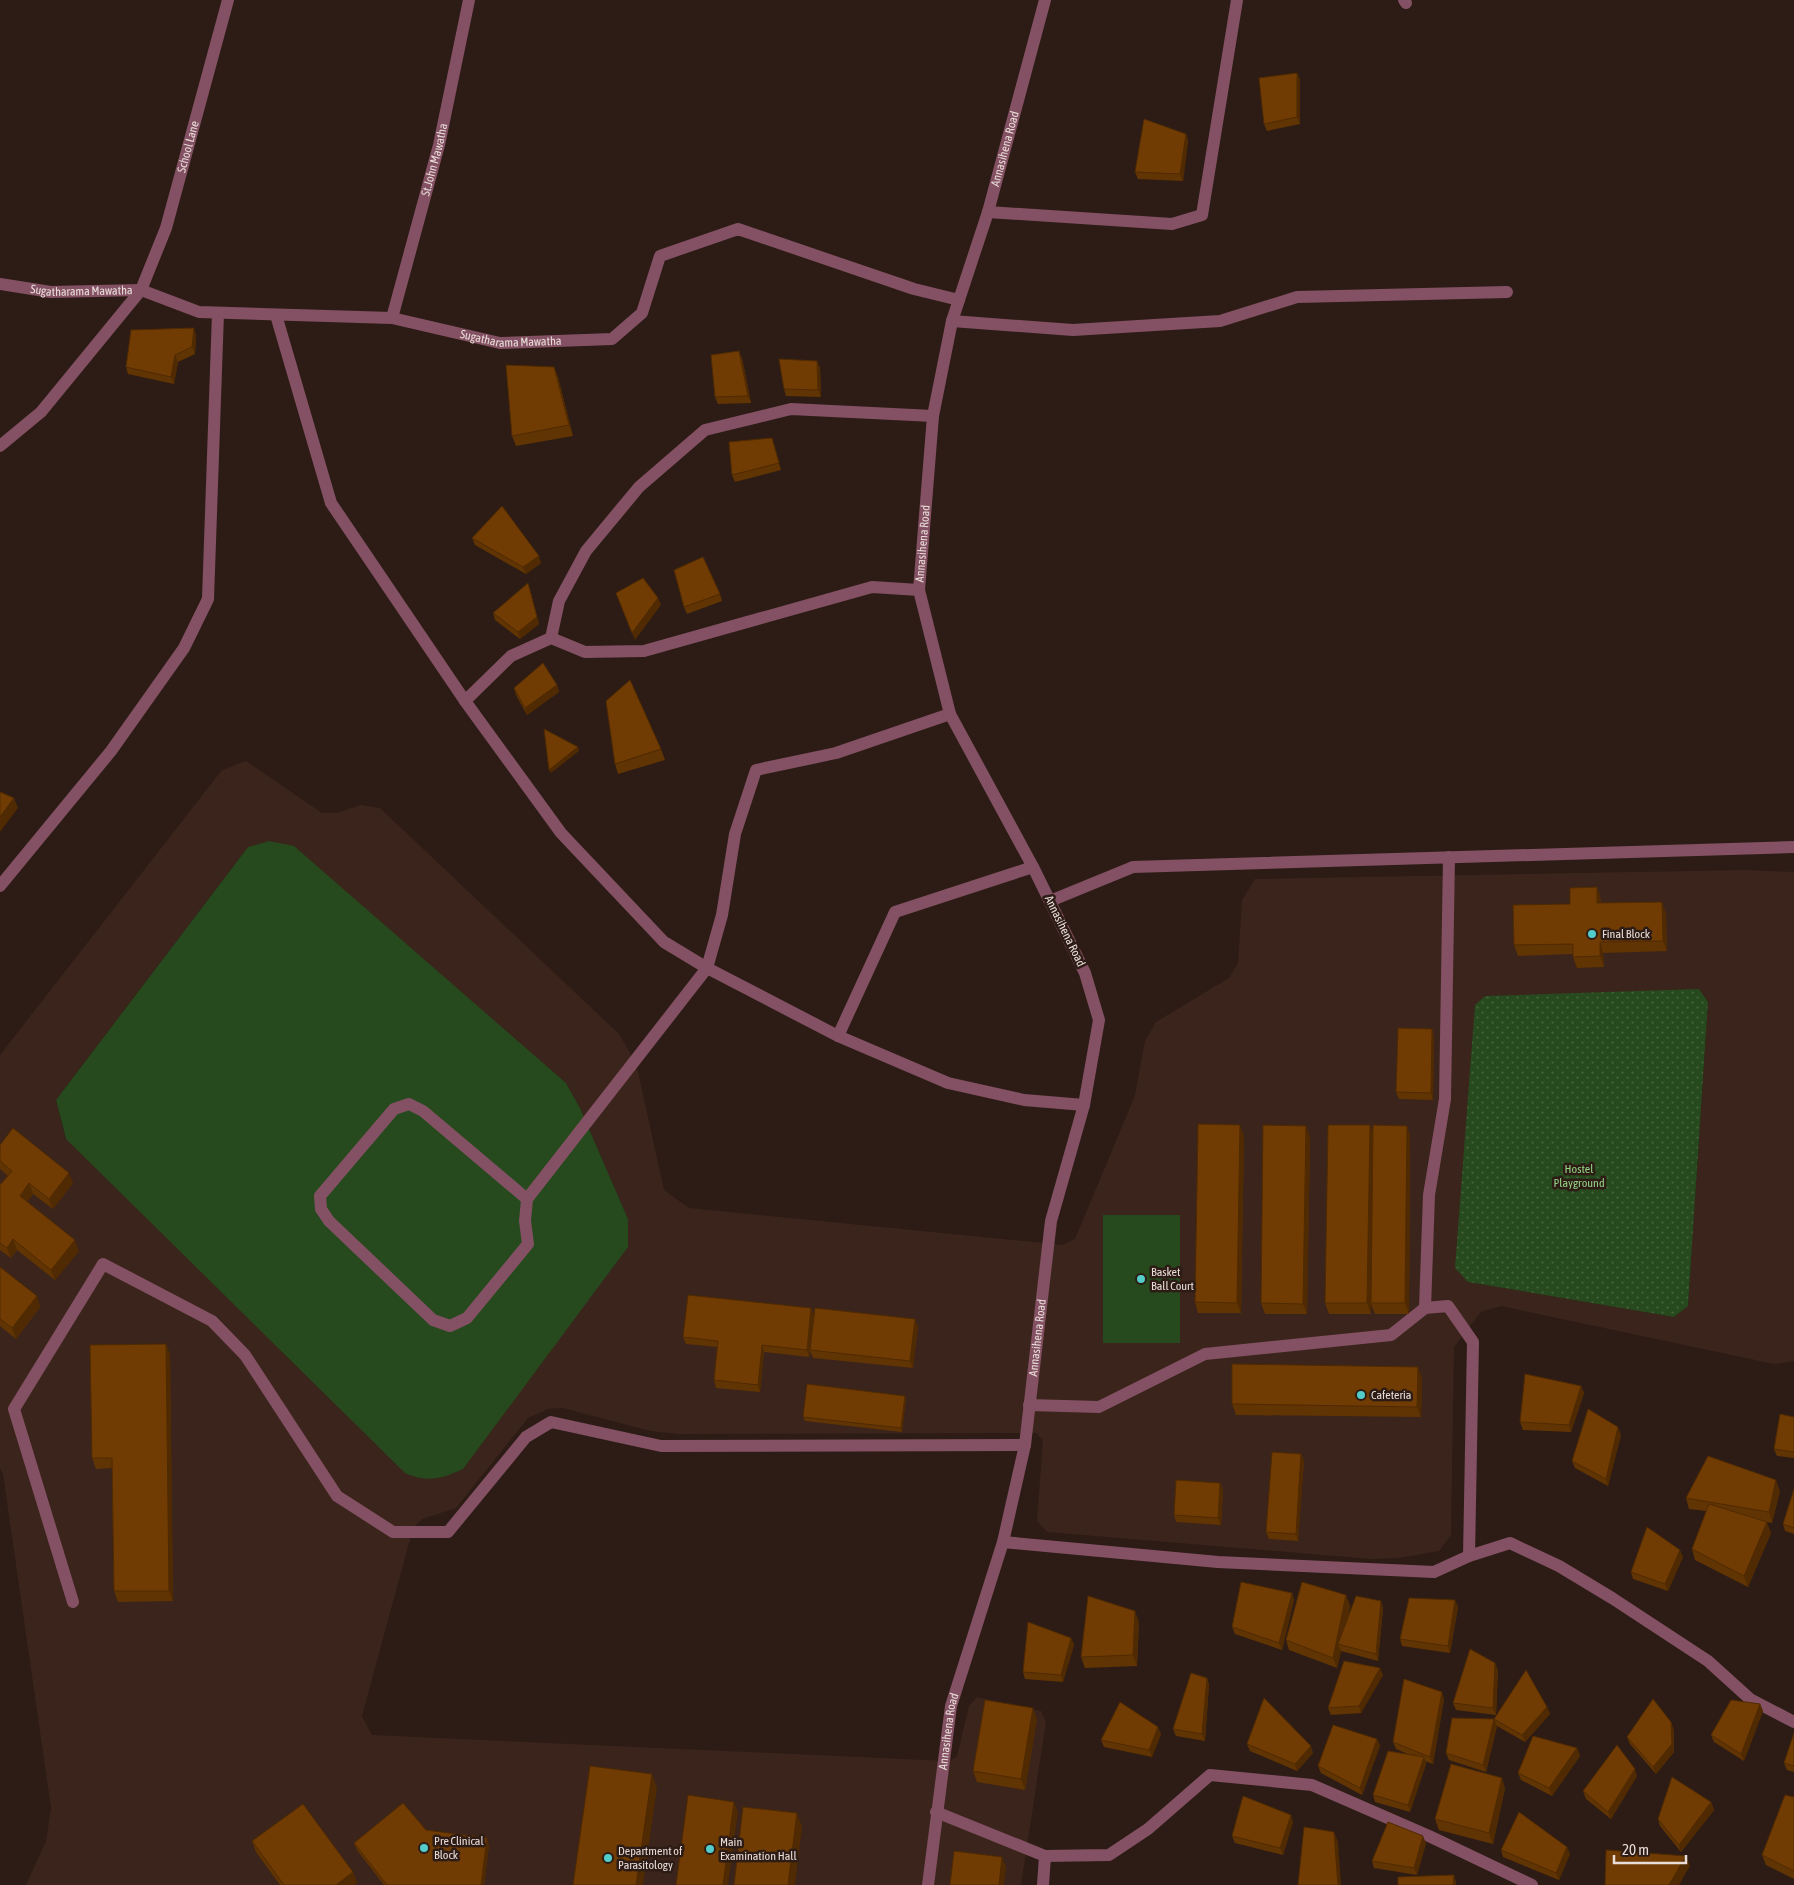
<svg xmlns="http://www.w3.org/2000/svg" width="1794" height="1885" font-family="'Asap Condensed',sans-serif">
<style>
.built{fill:#3b241b;fill-rule:evenodd}
.green{fill:url(#green-dots)}
.pitch{fill:#26491d}
.lines{fill:none;stroke-linecap:round;stroke-linejoin:round}
.minor{stroke:#835163;stroke-width:12}
.wall{fill:#613403}
.shaded-wall{fill:#4f2a02}
.building{fill:#713c03;stroke:#4f2a02}
.poi-dot{fill:#53cdc9;stroke:#2d1c15;stroke-width:2}
.labels{text-anchor:middle;dominant-baseline:central;stroke-width:5;stroke-linejoin:round;paint-order:stroke}
.street-label{font-size:12px;fill:#e9ddd9;stroke:#2d1c15}
.poi-label{font-size:12px;fill:#e9ddd9;stroke:#2d1c15;text-anchor:start}
.park-label{font-size:12px;fill:#94d484;stroke:#2d1c15}
</style>
<defs>
<pattern id="green-dots" width="8" height="8" patternUnits="userSpaceOnUse" patternTransform="scale(1.25)"><rect width="8" height="8" fill="#26491d"/><path d="M2 2h.1M6 6h.1" fill="none" stroke="#46633d" stroke-width="1.8" stroke-linecap="round"/></pattern>
</defs>
<rect width="100%" height="100%" fill="#2d1c15"/>
<path class="built" d="M246,761L322,813H337L361,805L380,808L619,1034L636,1063L664,1190L689,1208L1063,1245L1075,1239L1126,1117L1135,1095L1145,1041L1156,1022L1229,978L1238,963L1242,900L1255,879L1747,870L1794,872V1361L1774,1364L1501,1306L1481,1312L1454,1347L1451,1535L1439,1551L1399,1558L1371,1559L1047,1532L1037,1521L1043,1440L1036,1433L679,1434L650,1431L563,1408L548,1409L528,1418L456,1508L422,1519L413,1528L362,1716L372,1735L948,1761L957,1757L969,1706L977,1697L1041,1711L1046,1722L1021,1885H26L46,1841L51,1808L3,1474L0,1468V1055L222,770ZM269,841L566,1083L580,1108L628,1219L66,1140L56,1100L248,847ZM1699,989L1708,1002L1688,1306L1674,1317L1468,1282Z"/>
<path class="green" d="M1699,989L1708,1002L1688,1306L1674,1317L1468,1282L1455,1268L1475,1005L1485,996Z"/>
<path class="pitch" d="M269,841L294,846L566,1083L580,1108L628,1219V1247L463,1469C441,1479 428,1483 405,1473L66,1139L56,1100L248,847Z
M1103,1215H1180V1343H1103Z"/>
<g class="lines">
<g class="minor">
<path d="M1404,0L1406,3"/>
<path d="M988,212L1172,224L1202,215L1237,0"/>
<path id="s1" d="M0,284L51,292L141,290L199,312L392,318L500,343L612,339L642,313L660,256L738,229L914,289L959,300"/>
<path d="M276,315L331,503L465,701L561,833L664,942L707,968L838,1036L948,1083L1024,1100L1084,1105"/>
<path id="s2" d="M392,318L439,145L469,0"/>
<path d="M952,321L1073,330L1220,321L1297,297L1507,292"/>
<path id="s3" d="M0,446L41,412L141,290L166,228L228,0"/>
<path d="M551,638L559,601L586,551L639,487L705,430L791,409L933,416"/>
<path d="M465,701L511,656L551,638L585,652L644,651L872,587L919,590"/>
<path d="M0,886L111,751L184,648L208,599L218,313"/>
<path d="M1050,901L1133,867L1794,847"/>
<path d="M838,1036L895,912L1033,867"/>
<path d="M527,1199L423,1111L409,1104L394,1109L320,1196L321,1209L329,1221L433,1320L450,1326L467,1318L528,1244L525,1221L527,1199L707,968L722,915L735,834L756,770L836,753L950,714"/>
<path d="M1425,1308L1429,1195L1445,1099L1449,857"/>
<path d="M1029,1405L1099,1407L1205,1354L1391,1335L1425,1308L1448,1306L1473,1342L1469,1556"/>
<path d="M1003,1542L1218,1562L1434,1572L1469,1556L1510,1543L1559,1566L1612,1598L1708,1661L1750,1699L1794,1722"/>
<path d="M73,1602L14,1409L103,1264L212,1321L245,1355L337,1496L393,1532H448L526,1437L551,1422L661,1446L1025,1445"/>
<path d="M936,1812L1045,1856L1109,1855L1148,1829L1210,1775L1312,1785L1429,1836L1532,1885"/>
<path id="s4" d="M928,1885L951,1706L1003,1542L1025,1445L1051,1221L1084,1105L1099,1020L1085,973L1033,867L950,714L919,590L933,416L952,321L988,212L1045,0"/>
<path d="M1043,1885L1045,1856"/>
</g>
</g>
<path class="wall" d="M1297,73L1300,80V124L1267,131L1264,124Z
M1186,134L1188,141L1183,181L1138,179L1135,172Z
M196,335L195,354L178,362L174,384L128,374L126,367Z
M742,358L751,403L718,404L715,397Z
M817,361L820,368L821,397L786,396L784,389Z
M554,367L558,377L573,436L516,446L512,436Z
M774,445L781,470L735,482L732,475Z
M472,538L541,563L526,574L475,545Z
M530,590L539,624L520,639L495,620L493,613Z
M720,594L722,601L687,614L684,607Z
M557,685L559,692L527,715L516,695L514,688Z
M661,749L665,760L618,774L615,764Z
M1597,887L1600,897L1601,903L1666,913L1667,951L1603,953L1604,967L1577,968L1573,957V954L1518,956L1514,945L1570,904Z
M1432,1029L1434,1036L1433,1100L1399,1099L1396,1092Z
M1370,1125L1373,1133L1407,1126L1410,1136L1409,1314H1375L1371,1304V1314H1329L1325,1303Z
M1244,1136L1241,1313H1198L1195,1302Z
M1310,1136L1307,1314H1265L1261,1303Z
M0,1145L73,1183L53,1209L33,1194L27,1202L79,1251L55,1280L17,1250L11,1258L0,1250V1183L1,1184L8,1176L0,1169Z
M0,1267L37,1296L40,1307L16,1339L0,1326Z
M811,1308L814,1315L918,1326L913,1368L813,1358L810,1351L809,1357L764,1352L760,1392L716,1388L714,1380L717,1347L686,1344L683,1337Z
M166,1344L170,1355L173,1601L118,1602L114,1591L112,1468L96,1469L92,1458Z
M1422,1377L1421,1417L1236,1415L1232,1404Z
M1581,1386L1584,1393L1571,1432L1523,1430L1520,1422Z
M905,1396L906,1399L902,1432L805,1421L803,1417Z
M1794,1417V1458L1777,1456L1774,1449Z
M1621,1435L1608,1486L1575,1468L1572,1461Z
M1301,1454L1304,1461L1298,1541L1269,1539L1266,1532Z
M1220,1483L1223,1490L1221,1525L1176,1522L1174,1515Z
M1794,1489V1534L1785,1531L1783,1524Z
M1780,1491L1772,1523L1766,1522L1771,1533L1748,1587L1695,1560L1692,1549L1706,1511L1689,1509L1686,1498Z
M1683,1557L1668,1591L1633,1579L1631,1572Z
M1292,1593L1294,1600L1282,1650L1235,1634L1232,1627Z
M1350,1605L1348,1618L1383,1608L1378,1661L1341,1651L1337,1668L1289,1650L1286,1640Z
M1458,1607L1450,1653L1402,1646L1400,1639Z
M1139,1622L1137,1666L1085,1668L1081,1657Z
M1071,1638L1074,1645L1063,1682L1025,1679L1023,1672Z
M1498,1670L1496,1715L1456,1710L1453,1703Z
M1383,1675L1361,1713L1331,1715L1328,1708Z
M1207,1678L1209,1685L1205,1741L1176,1736L1173,1729Z
M1444,1699L1433,1764L1425,1761L1426,1764L1410,1812L1375,1802L1373,1795L1410,1755L1396,1749L1393,1742Z
M1760,1704L1763,1711L1744,1761L1714,1742L1711,1735Z
M1547,1707L1550,1714L1525,1742L1497,1726L1486,1772L1449,1760L1446,1753L1494,1719Z
M1037,1719L1025,1790L977,1782L973,1771Z
M1674,1730V1752L1656,1774L1630,1744L1627,1737Z
M1794,1733V1772L1787,1770L1784,1763Z
M1161,1734L1152,1757L1104,1747L1101,1740Z
M1377,1739L1380,1746L1362,1795L1321,1773L1318,1766Z
M1247,1744L1313,1753L1297,1771L1250,1751Z
M1577,1748L1580,1756L1552,1796L1521,1780L1518,1773Z
M1637,1776L1611,1819L1586,1799L1583,1791Z
M1505,1788L1493,1844L1439,1830L1435,1819Z
M1794,1797V1879L1766,1865L1762,1855Z
M1711,1802L1714,1810L1681,1852L1660,1826L1658,1819Z
M1293,1822L1283,1855L1235,1843L1232,1836Z
M426,1830L489,1845L484,1885H384L357,1850L354,1843Z
M252,1841L353,1872L357,1883L354,1885H280L256,1852Z
M1426,1843L1417,1875L1374,1868L1372,1861Z
M1501,1850L1570,1854L1559,1880L1503,1857Z"/>
<path class="shaded-wall" d="M1297,73L1300,80V124L1297,117Z
M1186,134L1188,141L1183,181L1180,174Z
M194,328L196,335L195,354L192,347Z
M739,351L742,358L751,403L748,396Z
M175,355L178,362L174,384L171,377Z
M817,361L820,368L821,397L818,390Z
M554,367L558,377L573,436L569,425Z
M539,556L541,563L526,574L523,567Z
M528,583L539,624L520,639L518,632Z
M658,598L661,605L635,640L632,633Z
M557,685L559,692L527,715L525,708Z
M578,747L579,751L551,773L549,770Z
M14,798L18,808L0,832V817Z
M1597,887L1600,897L1601,914L1597,903Z
M1662,902L1666,913L1667,951L1663,941Z
M1600,942L1603,953L1604,967L1600,956Z
M1432,1029L1434,1036L1433,1100L1431,1093Z
M1240,1125L1244,1136L1241,1313L1237,1303Z
M1370,1125L1374,1136L1371,1314L1367,1303Z
M1306,1126L1310,1136L1307,1314L1303,1304Z
M1407,1126L1410,1136L1409,1314L1405,1303Z
M69,1173L73,1183L53,1209L49,1199Z
M29,1183L33,1194L24,1206L20,1196Z
M13,1239L17,1250L11,1258L7,1248Z
M75,1240L79,1251L55,1280L51,1270Z
M37,1296L40,1307L16,1339L12,1328Z
M811,1308L814,1315L809,1357L807,1350Z
M915,1319L918,1326L913,1368L910,1361Z
M166,1344L170,1355L173,1601L169,1591Z
M762,1345L764,1352L760,1392L758,1385Z
M1418,1367L1422,1377L1421,1417L1417,1407Z
M1581,1386L1584,1393L1571,1432L1569,1425Z
M905,1396L906,1399L902,1432L901,1428Z
M1618,1427L1621,1435L1608,1486L1606,1479Z
M1301,1454L1304,1461L1298,1541L1296,1534Z
M1776,1480L1780,1491L1772,1523L1769,1512Z
M1220,1483L1223,1490L1221,1525L1218,1518Z
M1767,1522L1771,1533L1748,1587L1744,1576Z
M1680,1550L1683,1557L1668,1591L1665,1584Z
M1292,1593L1294,1600L1282,1650L1279,1643Z
M1346,1595L1350,1605L1342,1645L1338,1644L1341,1651L1337,1668L1333,1658Z
M1455,1600L1458,1607L1450,1653L1448,1646Z
M1381,1601L1383,1608L1378,1661L1376,1654Z
M1135,1611L1139,1622L1137,1666L1133,1655Z
M1071,1638L1074,1645L1063,1682L1061,1675Z
M1495,1663L1498,1670L1496,1715L1493,1708Z
M1380,1668L1383,1675L1361,1713L1359,1706Z
M1207,1678L1209,1685L1205,1741L1202,1734Z
M1442,1692L1444,1699L1433,1764L1430,1757Z
M1760,1704L1763,1711L1744,1761L1741,1754Z
M1547,1707L1550,1714L1525,1742L1522,1735Z
M1033,1708L1037,1719L1025,1790L1021,1779Z
M1494,1719L1497,1726L1486,1772L1483,1765Z
M1671,1722L1674,1730V1752L1656,1774L1653,1767Z
M1158,1727L1161,1734L1152,1757L1149,1750Z
M1377,1739L1380,1746L1362,1795L1360,1788Z
M1311,1746L1313,1753L1297,1771L1295,1764Z
M1577,1748L1580,1756L1552,1796L1549,1788Z
M1424,1757L1426,1764L1410,1812L1408,1805Z
M1635,1769L1637,1776L1611,1819L1608,1812Z
M652,1774L657,1788L643,1885H636Z
M1502,1778L1505,1788L1493,1844L1489,1833Z
M734,1802L738,1812L728,1885H723Z
M1711,1802L1714,1810L1681,1852L1679,1845Z
M797,1813L802,1827L795,1885H788Z
M1291,1815L1293,1822L1283,1855L1280,1848Z
M1334,1832L1338,1842L1341,1885H1338Z
M1423,1836L1426,1843L1417,1875L1414,1868Z
M487,1838L489,1845L484,1885H481Z
M1567,1847L1570,1854L1559,1880L1556,1873Z
M1686,1856L1690,1866L1679,1885H1669Z
M1002,1857L1006,1867L1004,1885H999Z
M353,1872L357,1883L354,1885H336Z
M1454,1875L1456,1882V1885H1453Z"/>
<path class="building" d="M1297,73V117L1264,124L1259,78Z
M1144,119L1186,134L1180,174L1135,172Z
M194,328L192,347L175,355L171,377L126,367L131,330Z
M739,351L748,396L715,397L711,355Z
M779,359L817,361L818,390L784,389Z
M506,365L554,367L569,425L512,436Z
M772,438L779,463L732,475L729,442Z
M502,506L539,556L523,567L472,538Z
M703,557L720,594L684,607L674,570Z
M643,578L658,598L632,633L616,593Z
M528,583L537,617L518,632L493,613Z
M543,663L557,685L525,708L514,688Z
M630,680L661,749L615,764L606,701Z
M544,729L578,747L549,770Z
M0,792L14,798L0,817Z
M1597,887V903L1662,902L1663,941L1600,942V956L1573,957V944L1514,945L1513,905L1570,904V888Z
M1398,1028L1432,1029L1431,1093L1396,1092Z
M1198,1124L1240,1125L1237,1303L1195,1302Z
M1263,1125L1306,1126L1303,1304L1261,1303Z
M1328,1125H1370L1367,1303H1325Z
M1373,1125L1407,1126L1405,1303H1371Z
M13,1128L69,1173L49,1199L29,1183L20,1196L75,1240L51,1270L13,1239L7,1248L0,1243V1183L1,1184L12,1171L0,1161V1145Z
M0,1267L37,1296L12,1328L0,1319Z
M688,1295L811,1308L807,1350L762,1345L758,1385L714,1380L718,1341L683,1337Z
M815,1308L915,1319L910,1361L810,1350Z
M166,1344L169,1591H114L112,1458H92L90,1345Z
M1232,1364L1418,1367L1417,1407L1232,1404Z
M1525,1374L1581,1386L1569,1425L1520,1422Z
M807,1384L905,1396L901,1428L803,1417Z
M1588,1409L1618,1427L1606,1479L1572,1461Z
M1780,1414L1794,1417V1452L1774,1449Z
M1272,1452L1301,1454L1296,1534L1266,1532Z
M1708,1456L1776,1480L1769,1512L1686,1498Z
M1176,1480L1220,1483L1218,1518L1174,1515Z
M1794,1489V1528L1783,1524Z
M1709,1504L1767,1522L1744,1576L1692,1549Z
M1647,1527L1680,1550L1665,1584L1631,1572Z
M1241,1582L1292,1593L1279,1643L1232,1627Z
M1302,1582L1346,1595L1333,1658L1286,1640Z
M1088,1596L1135,1611L1133,1655L1081,1657Z
M1356,1596L1381,1601L1376,1654L1338,1644Z
M1409,1598L1455,1600L1448,1646L1400,1639Z
M1028,1622L1071,1638L1061,1675L1023,1672Z
M1470,1649L1495,1663L1493,1708L1453,1703Z
M1344,1661L1380,1668L1359,1706L1328,1708Z
M1526,1670L1547,1707L1522,1735L1494,1719L1483,1765L1446,1753L1452,1718L1494,1719Z
M1191,1673L1207,1678L1202,1734L1173,1729Z
M1404,1679L1442,1692L1430,1757L1393,1742Z
M1264,1698L1311,1746L1295,1764L1247,1744Z
M1653,1699L1671,1722L1672,1744L1653,1767L1627,1737Z
M985,1700L1033,1708L1021,1779L973,1771Z
M1731,1700L1760,1704L1741,1754L1711,1735Z
M1120,1702L1158,1727L1149,1750L1101,1740Z
M1333,1725L1377,1739L1360,1788L1318,1766Z
M1794,1733V1766L1784,1763Z
M1533,1736L1577,1748L1549,1788L1518,1773Z
M1617,1745L1635,1769L1608,1812L1583,1791Z
M1388,1751L1424,1757L1408,1805L1373,1795Z
M1451,1764L1502,1778L1489,1833L1435,1819Z
M590,1766L652,1774L636,1885H573Z
M1672,1777L1711,1802L1679,1845L1658,1819Z
M688,1795L734,1802L723,1885H676Z
M1785,1795L1794,1797V1871L1762,1855Z
M1243,1796L1291,1815L1280,1848L1232,1836Z
M403,1803L426,1830L487,1838L481,1885H387L354,1843Z
M303,1804L353,1872L336,1885H284L252,1841Z
M743,1807L797,1813L788,1885H734Z
M1519,1812L1567,1847L1556,1873L1501,1850Z
M1388,1822L1423,1836L1414,1868L1372,1861Z
M1304,1827L1334,1832L1338,1885H1298Z
M1606,1850L1686,1856L1669,1885H1605Z
M954,1851L1002,1857L999,1885H950Z
M1454,1875L1453,1885H1398V1877Z"/>
<g class="poi-dot">
<circle cx="1592" cy="934" r="5"/>
<circle cx="1141" cy="1279" r="5"/>
<circle cx="1361" cy="1395" r="5"/>
<circle cx="424" cy="1848" r="5"/>
<circle cx="710" cy="1849" r="5"/>
<circle cx="608" cy="1858" r="5"/>
</g>
<g class="labels">
<g class="street-label">
<text stroke="none"><textPath href="#s3" startOffset="362">School Lane</textPath></text>
<text stroke="none"><textPath href="#s4" startOffset="1805">Annasihena Road</textPath></text>
<text stroke="none"><textPath href="#s2" startOffset="164">St.John Mawatha</textPath></text>
<text stroke="none"><textPath href="#s1" startOffset="82">Sugatharama Mawatha</textPath></text>
<text stroke="none"><textPath href="#s1" startOffset="518">Sugatharama Mawatha</textPath></text>
<text stroke="none"><textPath href="#s4" startOffset="1400">Annasihena Road</textPath></text>
<text transform="translate(1065 931) rotate(64)">Annasihena Road</text>
<text stroke="none"><textPath href="#s4" startOffset="560">Annasihena Road</textPath></text>
<text stroke="none"><textPath href="#s4" startOffset="155">Annasihena Road</textPath></text>
</g>
<g class="poi-label">
<text x="1602" y="934">Final Block</text>
<text x="1151" y="1272">Basket<tspan x="1151" dy="14">Ball Court</tspan></text>
<text x="1371" y="1395">Cafeteria</text>
<text x="434" y="1841">Pre Clinical<tspan x="434" dy="14">Block</tspan></text>
<text x="720" y="1842">Main<tspan x="720" dy="14">Examination Hall</tspan></text>
<text x="618" y="1851">Department of<tspan x="618" dy="14">Parasitology</tspan></text>
</g>
<g class="park-label">
<text x="1579" y="1169">Hostel<tspan x="1579" dy="14">Playground</tspan></text>
</g>
</g>
<path d="M1614 1855v8h72v-8" fill="none" stroke="#e9ddd9" stroke-width="2.5"/>
<text x="1622" y="1855" font-size="15" fill="#e9ddd9" stroke="#2d1c15" stroke-width="4" paint-order="stroke">20 m</text>
</svg>
